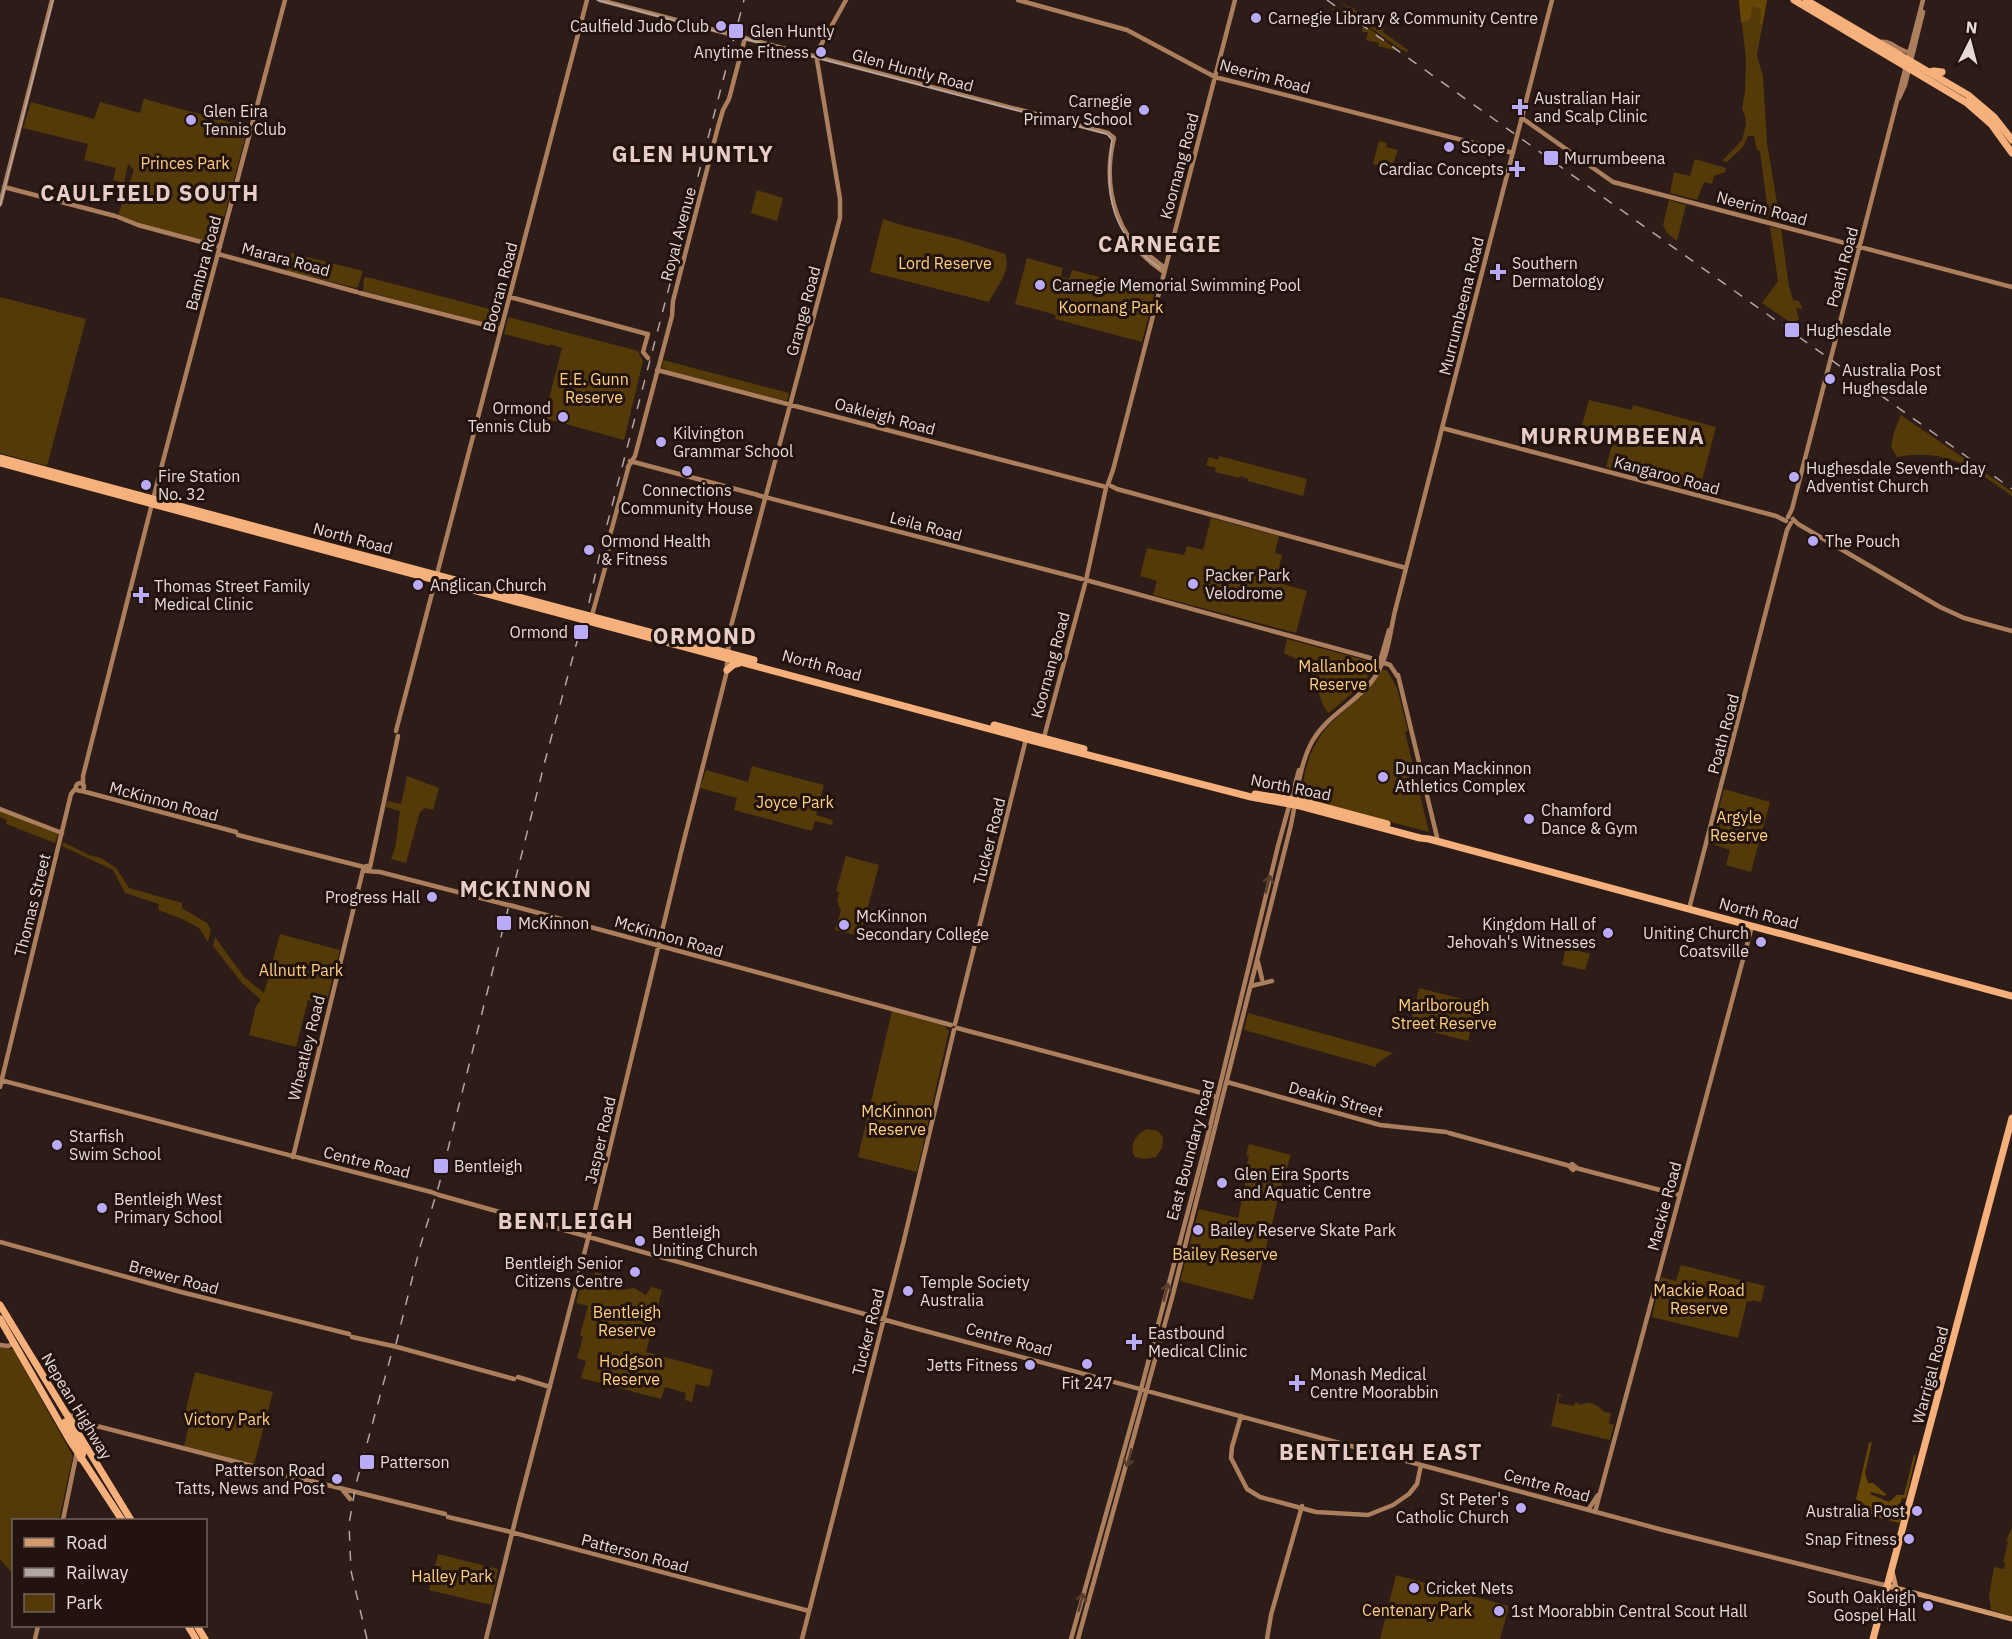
<svg xmlns="http://www.w3.org/2000/svg" width="2012" height="1639" font-family="'IBM Plex Sans',sans-serif">
<style>
.green{fill:#533a08}
.forest{fill:#664705}
.lines{fill:none;stroke-linecap:round;stroke-linejoin:round}
.secondary{stroke:#ab7f5d;stroke-width:4.5}
.primary{stroke:#d2996d;stroke-width:5}
.highway{stroke:#f5b07b;stroke-width:7}
.tram{stroke:#b4a7a3;stroke-width:1.5}
.rail{stroke:#b4a7a3;stroke-width:1.5;stroke-dasharray:10 10;stroke-linecap:butt}
.secondary-bridge{stroke:#ab7f5d;stroke-width:4.5}
.oneway{stroke:#593e2e}
.poi-dot{fill:#b9abf7;stroke:#23130e;stroke-width:2}
.labels{text-anchor:middle;dominant-baseline:central;stroke-width:6;stroke-linejoin:round;paint-order:stroke}
.poi-label{font-size:16px;fill:#e6dad6;stroke:#23130e;text-anchor:start}
.street-label{font-size:16px;fill:#e6dad6;stroke:#23130e}
.park-label{font-size:16px;fill:#fdcf82;stroke:#23130e}
.district-label{font-size:22px;font-weight:bold;letter-spacing:1.5px;fill:#e6cec6;stroke:#23130e}
</style>
<rect width="100%" height="100%" fill="#2d1c17"/>
<path class="green" d="M1339,0L1350,8L1352,7L1364,18L1384,23L1383,32L1408,50L1407,52L1400,49L1364,23Z
M1739,0H1767L1757,55L1763,76L1767,143L1780,221L1767,218L1768,213L1760,151L1757,150L1754,136H1748L1743,147L1727,162L1722,161L1742,140L1746,124L1745,116L1742,109L1745,91L1746,59Z
M1327,7L1342,11L1343,9C1351,10 1359,19 1364,25V28L1368,30L1369,28L1398,51L1378,46L1379,43L1366,40L1368,32H1362L1363,26L1344,13Z
M144,98L148,100L248,127L217,244L139,224L118,215L134,170L128,164L124,183L113,180L116,168L84,160L88,144L23,128L31,102L94,119L100,102L140,113Z
M1379,141L1387,143L1386,147L1398,150L1391,169L1373,164Z
M1695,159L1726,168L1725,172L1714,176L1712,184L1704,182L1697,200L1670,193L1674,172L1690,176Z
M757,190L783,198L777,221L751,213Z
M1669,200L1686,205L1677,241L1667,233L1663,225Z
M883,219L905,226L958,239L1005,254C1012,272 996,287 989,302L870,272Z
M1770,227L1781,229L1789,286L1793,300L1799,301L1803,309L1796,308L1799,319L1796,322L1798,328L1762,303L1778,281Z
M291,253L363,271L358,287L356,288L288,271L286,268Z
M1027,258L1063,268L1061,277L1069,279L1072,270L1155,291L1142,342L1055,319L1056,316L1053,314L1015,304Z
M367,277L501,312L499,326L363,291L364,278Z
M0,297L86,319L47,466L0,453Z
M508,317L638,351L643,361L624,440L544,418L562,348L550,344V346L504,334Z
M663,360L789,393L787,401L669,371L662,368Z
M1589,400L1632,410L1633,405L1716,427L1699,492L1606,467L1614,437L1581,428Z
M1901,415L1997,481L2012,492V496C1973,468 1947,448 1897,457L1891,447L1894,432Z
M1219,456L1307,479L1303,496L1248,481V479L1240,476L1239,478L1215,472L1216,468L1206,465L1209,457L1218,460Z
M1211,518L1279,536L1275,553L1282,555L1276,582L1307,591L1296,633L1153,595L1157,581L1140,576L1147,548L1184,555L1187,546L1203,550Z
M1287,639L1376,663V664L1363,684L1329,713C1319,705 1318,681 1309,669C1305,661 1291,657 1284,653Z
M1382,670H1387L1397,688L1408,731L1405,732L1429,832L1308,800L1301,795C1301,789 1303,783 1304,777C1315,718 1353,714 1382,670Z
M752,766L824,785L816,815L833,820L832,825L815,821L812,831L734,810L737,798L700,788L706,770L748,782Z
M407,776L439,788L433,810L425,808L420,812L406,863L391,859C398,844 397,827 400,811L386,807L387,801L401,804Z
M1724,789L1770,802L1751,872L1726,865L1730,850L1710,843Z
M0,811L56,833L58,834L55,843L6,824L7,820L0,817Z
M63,842L89,855L101,858L116,868L129,888L182,903V908L207,923L211,930L208,942L199,928L180,918L158,910L159,904L125,893L113,870L62,846Z
M846,856L879,865L860,936L835,930L841,911L837,901L839,892L836,891Z
M280,934L340,950L326,1004L308,1000L296,1047L249,1035L256,1006L261,1000L242,983L213,946L215,937L244,977L264,993Z
M1568,948L1590,954L1585,970L1562,965L1565,951Z
M1419,988L1478,1003L1468,1041L1410,1026Z
M892,1011L945,1026L949,1031L917,1172L858,1157Z
M1248,1013L1393,1053L1376,1064V1067L1244,1030Z
M1147,1129L1158,1131L1163,1137L1162,1148L1156,1157L1145,1159L1135,1157C1128,1146 1136,1134 1147,1129Z
M1249,1144L1291,1155L1281,1187L1253,1300L1180,1281L1199,1209L1238,1218L1245,1184C1243,1177 1247,1164 1249,1156L1246,1155Z
M1681,1265L1765,1286L1761,1302L1752,1300L1751,1302L1747,1301L1738,1338L1652,1317L1661,1277L1676,1281Z
M595,1272L624,1280L622,1290L634,1288L646,1295L651,1287L662,1290L646,1352L713,1370L709,1387L696,1384L692,1402L685,1400L686,1393L665,1387L661,1399L581,1378L586,1361L577,1358L583,1337L580,1335L588,1306L576,1303L584,1274L594,1277Z
M0,1347L13,1349L73,1456L59,1520H14L13,1574L0,1559Z
M195,1372L273,1392L254,1464L184,1446L189,1425L183,1422Z
M1558,1394L1564,1396H1559L1558,1403L1573,1406L1576,1402L1581,1405C1589,1400 1598,1405 1604,1412L1611,1413L1609,1423L1614,1425L1610,1440L1551,1426Z
M2012,1527V1616L1991,1610L1989,1595L1994,1567L2004,1569L2005,1563L2003,1562L2008,1542L2006,1541Z
M438,1554L498,1569L491,1605L429,1590Z
M1396,1575L1509,1606L1500,1639H1380Z"/>
<path class="forest" d="M1739,0H1767L1762,26L1760,23L1761,9L1754,6L1752,8L1750,19L1741,23Z
M1872,1442L1865,1473L1868,1483H1873L1886,1494L1885,1496L1871,1492L1870,1494L1889,1502L1897,1495H1904L1914,1455H1916L1906,1498H1902L1896,1516L1901,1518L1900,1523L1863,1514L1866,1506L1856,1499L1869,1443Z"/>
<g class="lines">
<path class="secondary" d="M600,0L726,33
M1018,0L1127,30L1215,77L1513,153
M737,36L1108,133L1114,138C1101,191 1118,242 1164,272
M1878,43C1889,38 1898,51 1909,52
M1899,98L1905,85L1923,12
M1522,118L1613,182L2012,287
M4,187L115,216
M0,204L52,0
M118,217L138,225L220,247
M1138,247L1165,268
M218,254L357,292
M360,293L501,329
M510,297L647,334
M648,334L643,352L648,358
M657,370L1106,487
M1442,428L1776,516L1786,521
M630,461L758,495
M628,467L635,456L672,316L673,301L718,127L723,110L729,99L745,38
M1108,484L1113,470L1235,0
M1111,486L1117,489L1406,568
M757,495L1082,579
M1788,517L1792,509L1923,0
M1793,519L1798,524L1940,607L1964,618L2012,631
M607,561L609,539L629,465
M1086,580L1367,657L1390,665L1398,677
M1086,580L1106,488
M591,619L607,561
M1379,665L1389,630
M1398,675L1437,837L1435,841
M396,731L587,0
M1043,741L1085,584
M76 787a4 4 0 1 1 8 0a4 4 0 1 1-8 0Z
M83,785V776L158,480L285,0
M82,791L236,832
M0,809L62,833
M238,835L364,867
M370,867L398,736
M369,870V866H366L363,868L366,871L380,872L504,904
M513,906L951,1025
M1689,909L1787,530L1791,523
M1258,962L1262,979
M1251,986L1272,981
M955,1024L1026,739
M957,1028L1217,1097
M0,1080L431,1192
M1227,1082L1380,1125L1446,1132
M0,1087L71,794L76,788
M1449,1133L1570,1166
M293,1157L363,870
M1572,1164L1576,1167L1573,1170L1570,1167Z
M1576,1168L1679,1195
M439,1195L918,1329L1421,1465L1663,1530L1888,1586
M0,1242L181,1292L349,1334
M352,1337L393,1346
M0,1345L8,1346L15,1343
M397,1347L514,1379
M518,1377L550,1387
M66,1414L72,1415L79,1423
M1241,1416L1232,1447L1231,1458L1247,1489L1260,1497L1316,1512L1368,1515L1393,1505L1409,1494L1417,1484L1421,1465
M73,1425L85,1423L272,1471
M273,1475L303,1479L445,1514
M342,1489L350,1499
M1588,1510L1598,1495
M1595,1512L1752,926
M448,1517L507,1531L809,1611
M63,1520L77,1452
M35,1639L38,1626
M486,1639L518,1509L588,1239L682,848L726,675L730,630L840,218V199L816,54L846,0
M802,1639L904,1240L954,1030
M1071,1639L1140,1393L1206,1143L1278,846L1299,770
M1078,1639L1172,1298L1290,829C1297,800 1298,766 1313,740C1328,715 1355,703 1372,681C1389,659 1389,636 1395,611L1552,0
M1267,1639L1271,1615L1302,1506"/>
<path class="primary" d="M1892,1571L1896,1588
M1888,1586L2012,1619
M1884,1601L1891,1594L1903,1591"/>
<path class="highway" d="M1794,0L1967,103L1991,124L2012,153
M1806,0L1968,95L1994,117L2012,140
M1930,72L1934,71L1942,72
M0,458L754,660
M0,463L1034,741L1251,797L1300,806L1420,838L1429,839L2012,996
M727,670L733,665L740,663
M994,725L1084,749
M1255,794L1305,802L1387,824
M0,1305L131,1520
M0,1319L69,1439L122,1520
M65,1422L83,1452L81,1459
M188,1626L196,1639
M197,1626L205,1639
M1873,1639L2012,1118"/>
<path class="tram" d="M597,0L1107,134L1112,140C1104,196 1111,235 1160,268
M0,206L53,0"/>
<path class="rail" d="M1327,0L2012,489
M589,603L602,544L744,0
M396,1344L420,1247L439,1185L545,761L582,623
M367,1639L351,1571L349,1524L356,1484L393,1348"/>
<path class="secondary-bridge" d="M726,33L737,36
M504,904L513,906
M431,1192L439,1195
M393,1346L397,1347"/>
</g>
<defs><path id="oneway-shaft" d="M-6 0H5M1.5-3L5.5 0L1.5 3" fill="none" stroke-width="1.6" stroke-linecap="round" stroke-linejoin="round" transform="scale(1.5)"/></defs>
<g class="oneway">
<use href="#oneway-shaft" transform="translate(1268 884) rotate(-76)"/>
<use href="#oneway-shaft" transform="translate(1166 1292) rotate(-76)"/>
<use href="#oneway-shaft" transform="translate(1129 1458) rotate(105)"/>
<use href="#oneway-shaft" transform="translate(1081 1602) rotate(-75)"/>
</g>
<g class="poi-dot">
<circle cx="1256" cy="18" r="6"/>
<circle cx="721" cy="26" r="6"/>
<rect x="728" y="23" width="16" height="16" rx="3"/>
<circle cx="821" cy="52" r="6"/>
<path d="M1517 98h6v6h6v6h-6v6h-6v-6h-6v-6h6z"/>
<circle cx="1144" cy="110" r="6"/>
<circle cx="191" cy="120" r="6"/>
<circle cx="1449" cy="147" r="6"/>
<rect x="1543" y="150" width="16" height="16" rx="3"/>
<path d="M1514 160h6v6h6v6h-6v6h-6v-6h-6v-6h6z"/>
<path d="M1495 263h6v6h6v6h-6v6h-6v-6h-6v-6h6z"/>
<circle cx="1040" cy="285" r="6"/>
<rect x="1784" y="322" width="16" height="16" rx="3"/>
<circle cx="1830" cy="379" r="6"/>
<circle cx="563" cy="417" r="6"/>
<circle cx="661" cy="442" r="6"/>
<circle cx="687" cy="471" r="6"/>
<circle cx="1794" cy="477" r="6"/>
<circle cx="146" cy="485" r="6"/>
<circle cx="1813" cy="541" r="6"/>
<circle cx="589" cy="550" r="6"/>
<circle cx="1193" cy="584" r="6"/>
<circle cx="418" cy="585" r="6"/>
<path d="M138 586h6v6h6v6h-6v6h-6v-6h-6v-6h6z"/>
<rect x="573" y="624" width="16" height="16" rx="3"/>
<circle cx="1383" cy="777" r="6"/>
<circle cx="1529" cy="819" r="6"/>
<circle cx="432" cy="897" r="6"/>
<rect x="496" y="915" width="16" height="16" rx="3"/>
<circle cx="844" cy="925" r="6"/>
<circle cx="1608" cy="933" r="6"/>
<circle cx="1761" cy="942" r="6"/>
<circle cx="57" cy="1145" r="6"/>
<rect x="433" y="1158" width="16" height="16" rx="3"/>
<circle cx="1222" cy="1183" r="6"/>
<circle cx="102" cy="1208" r="6"/>
<circle cx="1198" cy="1230" r="6"/>
<circle cx="640" cy="1241" r="6"/>
<circle cx="635" cy="1272" r="6"/>
<circle cx="908" cy="1291" r="6"/>
<path d="M1131 1333h6v6h6v6h-6v6h-6v-6h-6v-6h6z"/>
<circle cx="1087" cy="1364" r="6"/>
<circle cx="1030" cy="1365" r="6"/>
<path d="M1294 1374h6v6h6v6h-6v6h-6v-6h-6v-6h6z"/>
<rect x="359" y="1454" width="16" height="16" rx="3"/>
<circle cx="337" cy="1479" r="6"/>
<circle cx="1521" cy="1508" r="6"/>
<circle cx="1917" cy="1511" r="6"/>
<circle cx="1909" cy="1539" r="6"/>
<circle cx="1414" cy="1588" r="6"/>
<circle cx="1928" cy="1606" r="6"/>
<circle cx="1499" cy="1611" r="6"/>
</g>
<g class="labels">
<g class="poi-label">
<text x="1268" y="18">Carnegie Library &amp; Community Centre</text>
<text x="709" y="26" text-anchor="end">Caulfield Judo Club</text>
<text x="750" y="31">Glen Huntly</text>
<text x="809" y="52" text-anchor="end">Anytime Fitness</text>
<text x="1534" y="98">Australian Hair<tspan x="1534" dy="18">and Scalp Clinic</tspan></text>
<text x="1132" y="101" text-anchor="end">Carnegie<tspan x="1132" dy="18">Primary School</tspan></text>
<text x="203" y="111">Glen Eira<tspan x="203" dy="18">Tennis Club</tspan></text>
<text x="1461" y="147">Scope</text>
<text x="1564" y="158">Murrumbeena</text>
<text x="1504" y="169" text-anchor="end">Cardiac Concepts</text>
<text x="1512" y="263">Southern<tspan x="1512" dy="18">Dermatology</tspan></text>
<text x="1052" y="285">Carnegie Memorial Swimming Pool</text>
<text x="1806" y="330">Hughesdale</text>
<text x="1842" y="370">Australia Post<tspan x="1842" dy="18">Hughesdale</tspan></text>
<text x="551" y="408" text-anchor="end">Ormond<tspan x="551" dy="18">Tennis Club</tspan></text>
<text x="673" y="433">Kilvington<tspan x="673" dy="18">Grammar School</tspan></text>
<text x="1806" y="468">Hughesdale Seventh-day<tspan x="1806" dy="18">Adventist Church</tspan></text>
<text x="158" y="476">Fire Station<tspan x="158" dy="18">No. 32</tspan></text>
<text x="687" y="490" text-anchor="middle">Connections<tspan x="687" dy="18">Community House</tspan></text>
<text x="601" y="541">Ormond Health<tspan x="601" dy="18">&amp; Fitness</tspan></text>
<text x="1825" y="541">The Pouch</text>
<text x="1205" y="575">Packer Park<tspan x="1205" dy="18">Velodrome</tspan></text>
<text x="430" y="585">Anglican Church</text>
<text x="154" y="586">Thomas Street Family<tspan x="154" dy="18">Medical Clinic</tspan></text>
<text x="568" y="632" text-anchor="end">Ormond</text>
<text x="1395" y="768">Duncan Mackinnon<tspan x="1395" dy="18">Athletics Complex</tspan></text>
<text x="1541" y="810">Chamford<tspan x="1541" dy="18">Dance &amp; Gym</tspan></text>
<text x="420" y="897" text-anchor="end">Progress Hall</text>
<text x="856" y="916">McKinnon<tspan x="856" dy="18">Secondary College</tspan></text>
<text x="518" y="923">McKinnon</text>
<text x="1596" y="924" text-anchor="end">Kingdom Hall of<tspan x="1596" dy="18">Jehovah's Witnesses</tspan></text>
<text x="1749" y="933" text-anchor="end">Uniting Church<tspan x="1749" dy="18">Coatsville</tspan></text>
<text x="69" y="1136">Starfish<tspan x="69" dy="18">Swim School</tspan></text>
<text x="454" y="1166">Bentleigh</text>
<text x="1234" y="1174">Glen Eira Sports<tspan x="1234" dy="18">and Aquatic Centre</tspan></text>
<text x="114" y="1199">Bentleigh West<tspan x="114" dy="18">Primary School</tspan></text>
<text x="1210" y="1230">Bailey Reserve Skate Park</text>
<text x="652" y="1232">Bentleigh<tspan x="652" dy="18">Uniting Church</tspan></text>
<text x="623" y="1263" text-anchor="end">Bentleigh Senior<tspan x="623" dy="18">Citizens Centre</tspan></text>
<text x="920" y="1282">Temple Society<tspan x="920" dy="18">Australia</tspan></text>
<text x="1148" y="1333">Eastbound<tspan x="1148" dy="18">Medical Clinic</tspan></text>
<text x="1018" y="1365" text-anchor="end">Jetts Fitness</text>
<text x="1310" y="1374">Monash Medical<tspan x="1310" dy="18">Centre Moorabbin</tspan></text>
<text x="1087" y="1383" text-anchor="middle">Fit 247</text>
<text x="380" y="1462">Patterson</text>
<text x="325" y="1470" text-anchor="end">Patterson Road<tspan x="325" dy="18">Tatts, News and Post</tspan></text>
<text x="1509" y="1499" text-anchor="end">St Peter's<tspan x="1509" dy="18">Catholic Church</tspan></text>
<text x="1905" y="1511" text-anchor="end">Australia Post</text>
<text x="1897" y="1539" text-anchor="end">Snap Fitness</text>
<text x="1426" y="1588">Cricket Nets</text>
<text x="1916" y="1597" text-anchor="end">South Oakleigh<tspan x="1916" dy="18">Gospel Hall</tspan></text>
<text x="1511" y="1611">1st Moorabbin Central Scout Hall</text>
</g>
<g class="street-label">
<text transform="translate(913 70) rotate(15)">Glen Huntly Road</text>
<text transform="translate(1265 76) rotate(15)">Neerim Road</text>
<text transform="translate(1179 166) rotate(-75)">Koornang Road</text>
<text transform="translate(1762 208) rotate(15)">Neerim Road</text>
<text transform="translate(678 234) rotate(-75)">Royal Avenue</text>
<text transform="translate(286 259) rotate(15)">Marara Road</text>
<text transform="translate(203 263) rotate(-75)">Bambra Road</text>
<text transform="translate(1842 267) rotate(-75)">Poath Road</text>
<text transform="translate(500 287) rotate(-75)">Booran Road</text>
<text transform="translate(1461 306) rotate(-76)">Murrumbeena Road</text>
<text transform="translate(803 311) rotate(-75)">Grange Road</text>
<text transform="translate(885 416) rotate(15)">Oakleigh Road</text>
<text transform="translate(1667 475) rotate(15)">Kangaroo Road</text>
<text transform="translate(926 526) rotate(15)">Leila Road</text>
<text transform="translate(353 538) rotate(15)">North Road</text>
<text transform="translate(822 665) rotate(15)">North Road</text>
<text transform="translate(1050 665) rotate(-75)">Koornang Road</text>
<text transform="translate(1723 734) rotate(-75)">Poath Road</text>
<text transform="translate(1291 787) rotate(11)">North Road</text>
<text transform="translate(164 801) rotate(15)">McKinnon Road</text>
<text transform="translate(989 841) rotate(-76)">Tucker Road</text>
<text transform="translate(32 905) rotate(-76)">Thomas Street</text>
<text transform="translate(1759 913) rotate(15)">North Road</text>
<text transform="translate(669 936) rotate(16)">McKinnon Road</text>
<text transform="translate(306 1048) rotate(-76)">Wheatley Road</text>
<text transform="translate(1336 1099) rotate(15)">Deakin Street</text>
<text transform="translate(600 1140) rotate(-77)">Jasper Road</text>
<text transform="translate(1190 1150) rotate(-75)">East Boundary Road</text>
<text transform="translate(367 1162) rotate(14)">Centre Road</text>
<text transform="translate(1664 1206) rotate(-75)">Mackie Road</text>
<text transform="translate(174 1277) rotate(15)">Brewer Road</text>
<text transform="translate(868 1332) rotate(-76)">Tucker Road</text>
<text transform="translate(1009 1339) rotate(15)">Centre Road</text>
<text transform="translate(1930 1375) rotate(-75)">Warrigal Road</text>
<text transform="translate(77 1406) rotate(59)">Nepean Highway</text>
<text transform="translate(1547 1485) rotate(15)">Centre Road</text>
<text transform="translate(635 1553) rotate(15)">Patterson Road</text>
</g>
<g class="park-label">
<text x="185" y="163">Princes Park</text>
<text x="945" y="263">Lord Reserve</text>
<text x="1111" y="307">Koornang Park</text>
<text x="594" y="379">E.E. Gunn<tspan x="594" dy="18">Reserve</tspan></text>
<text x="1338" y="666">Mallanbool<tspan x="1338" dy="18">Reserve</tspan></text>
<text x="795" y="802">Joyce Park</text>
<text x="1739" y="817">Argyle<tspan x="1739" dy="18">Reserve</tspan></text>
<text x="301" y="970">Allnutt Park</text>
<text x="1444" y="1005">Marlborough<tspan x="1444" dy="18">Street Reserve</tspan></text>
<text x="897" y="1111">McKinnon<tspan x="897" dy="18">Reserve</tspan></text>
<text x="1225" y="1254">Bailey Reserve</text>
<text x="1699" y="1290">Mackie Road<tspan x="1699" dy="18">Reserve</tspan></text>
<text x="627" y="1312">Bentleigh<tspan x="627" dy="18">Reserve</tspan></text>
<text x="631" y="1361">Hodgson<tspan x="631" dy="18">Reserve</tspan></text>
<text x="227" y="1419">Victory Park</text>
<text x="452" y="1576">Halley Park</text>
<text x="1417" y="1610">Centenary Park</text>
</g>
<g class="district-label">
<text x="693" y="153">GLEN HUNTLY</text>
<text x="150" y="192">CAULFIELD SOUTH</text>
<text x="1160" y="243">CARNEGIE</text>
<text x="1613" y="435">MURRUMBEENA</text>
<text x="705" y="635">ORMOND</text>
<text x="526" y="888">MCKINNON</text>
<text x="566" y="1220">BENTLEIGH</text>
<text x="1381" y="1451">BENTLEIGH EAST</text>
</g>
</g>
<rect x="12" y="1519" width="195" height="108" fill="#23130e" stroke="#71635e" stroke-width="1.5"/>
<rect x="24" y="1538" width="30" height="9" fill="#d2996d" stroke="#71635e" stroke-width="1.5"/>
<text x="66" y="1549" font-size="18" fill="#e6dad6">Road</text>
<rect x="24" y="1568" width="30" height="9" fill="#b4a7a3" stroke="#71635e" stroke-width="1.5"/>
<text x="66" y="1579" font-size="18" fill="#e6dad6">Railway</text>
<rect x="24" y="1594" width="30" height="18" fill="#533a08" stroke="#71635e" stroke-width="1.5"/>
<text x="66" y="1609" font-size="18" fill="#e6dad6">Park</text>
<g transform="translate(1970 42) rotate(6)" stroke="#23130e" stroke-width="4.5" paint-order="stroke">
<path d="M0-4.5L10 22L0 15L-10 22Z" fill="#e6dad6"/>
<text y="-9" font-size="16" font-weight="bold" text-anchor="middle" fill="#e6dad6">N</text>
</g>
</svg>
